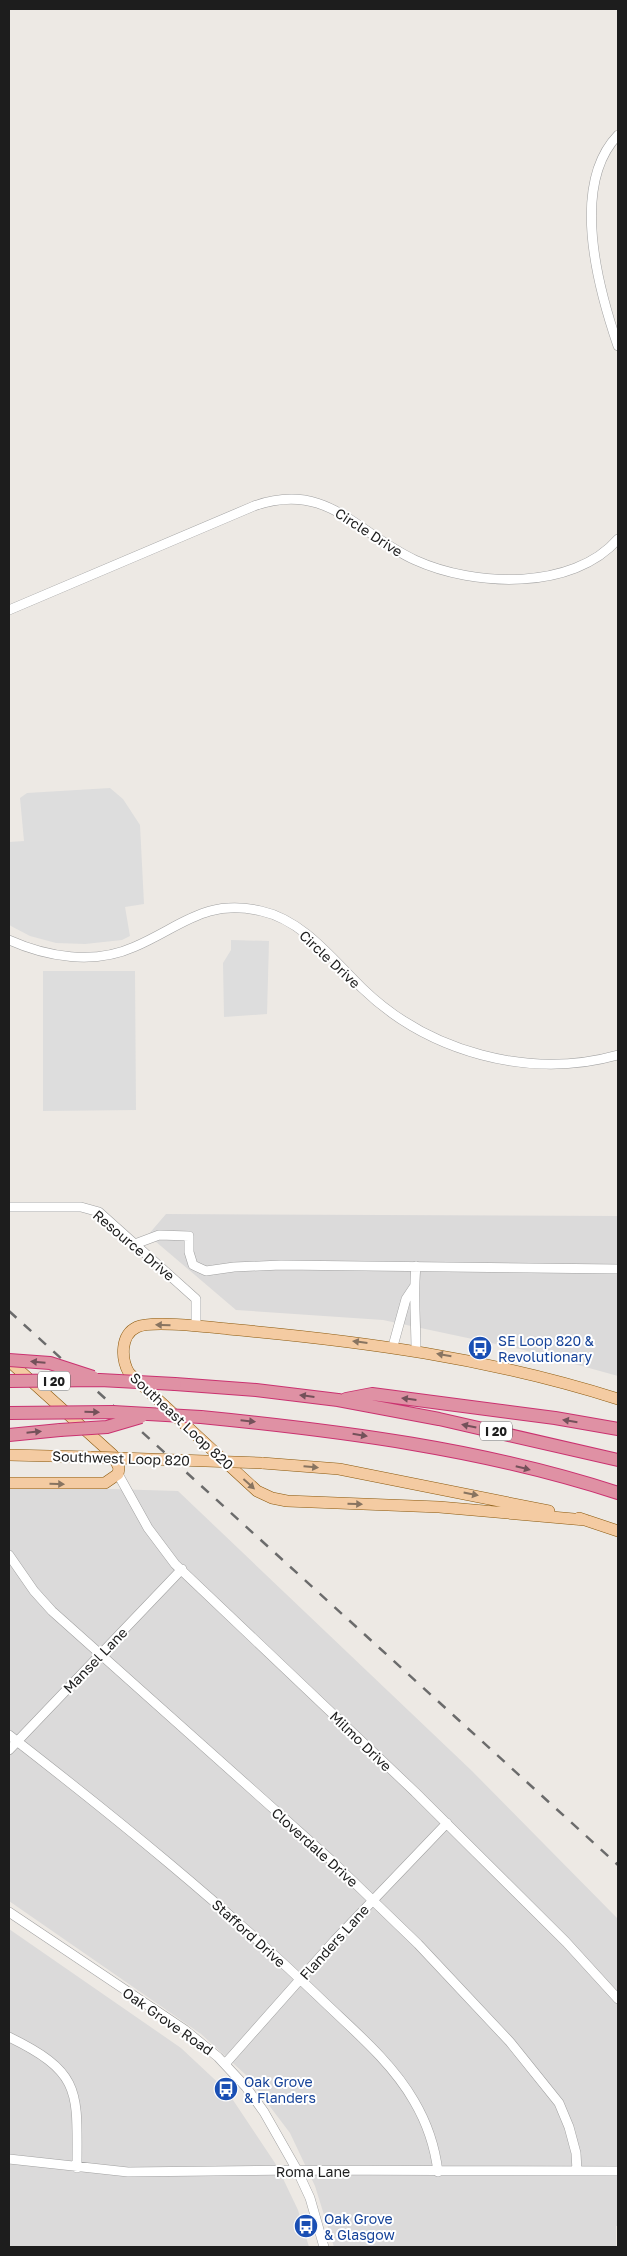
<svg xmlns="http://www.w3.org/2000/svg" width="627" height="2256" font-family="'Golos Text',sans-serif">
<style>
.residential{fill:#dbdada}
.parking{fill:#ddd}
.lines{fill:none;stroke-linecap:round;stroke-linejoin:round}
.minor-casing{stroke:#a1a1a1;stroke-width:10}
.major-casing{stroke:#8a580c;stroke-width:12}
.highway-casing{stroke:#ca3270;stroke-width:14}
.minor{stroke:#fff;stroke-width:9}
.major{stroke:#f4cba2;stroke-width:11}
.highway{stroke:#df91a4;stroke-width:12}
.rail{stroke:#6b6b6b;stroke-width:2.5;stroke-dasharray:10 10;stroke-linecap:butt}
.major-bridge-casing{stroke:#8a580c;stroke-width:12;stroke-linecap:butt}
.highway-bridge-casing{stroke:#ca3270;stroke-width:14;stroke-linecap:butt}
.major-bridge{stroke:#f4cba2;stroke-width:11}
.highway-bridge{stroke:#df91a4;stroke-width:12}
.oneway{fill:#887460}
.oneway2{fill:#74515a}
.labels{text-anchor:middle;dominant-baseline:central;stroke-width:4;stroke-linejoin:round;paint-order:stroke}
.shield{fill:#fff;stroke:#616161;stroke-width:1}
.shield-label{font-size:12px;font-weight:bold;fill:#1d1d1d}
.street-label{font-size:14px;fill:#1d1d1d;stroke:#fff}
.transit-label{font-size:14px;fill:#164399;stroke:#fff;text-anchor:start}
</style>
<rect width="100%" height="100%" fill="#ede9e4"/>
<path class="residential" d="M166,1214L618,1216V1376L520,1349L383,1320L236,1310L148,1235Z
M9,1486L178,1491L472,1771L618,1919V2226H616V2247H334L315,2186L290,2133L246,2075L201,2034L9,1901Z
M9,1929L181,2048L227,2091L277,2166L298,2210L309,2247H9Z"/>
<path class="parking" d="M110,788L123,799L140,825L144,904L125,907L130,936L122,940L85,944L56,943L30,936L9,925V842L24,841L20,798L27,793Z
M231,940L269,941L267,1014L224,1017L223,963L231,950Z
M43,971H135L136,1110L43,1111Z"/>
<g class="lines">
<g class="minor-casing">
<path id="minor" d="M618,135C570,185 598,288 618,346
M9,610L254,506C327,480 356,533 415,560C474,587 573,591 618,539
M9,940C47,957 94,965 134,947C181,927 205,898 261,911C303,920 333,960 362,988C428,1052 529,1080 618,1055
M9,1207H81L99,1212L196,1299V1326
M135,1244L159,1235L189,1236V1252L193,1265L206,1271L234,1267L281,1265L618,1269
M416,1266C413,1294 416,1322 416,1350
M393,1346L406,1299L414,1287
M118,1474L148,1528L175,1564L415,1792L566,1942L618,1999
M9,1555L34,1591L52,1611L332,1861L418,1944L510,2042L559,2103L569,2127L576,2153L577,2171
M9,1735C116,1818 222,1904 320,1998C353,2030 391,2061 414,2101C427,2123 435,2147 438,2172
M9,1750L182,1569
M9,1912L185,2030L218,2057L246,2087L264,2112L297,2170L310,2198L324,2247
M9,2037C83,2073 77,2092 77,2168
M225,2064L335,1940L447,1823
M9,2159L128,2172L297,2170L618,2171"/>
</g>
<g class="major-casing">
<path id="major" d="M9,1361L113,1455L119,1468L118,1474L105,1483H9
M9,1455L91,1457
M262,1463L339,1469L549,1511
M579,1518L618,1531
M585,1520L439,1507L287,1501L272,1498L257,1491L129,1373C121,1359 120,1335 137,1327C152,1320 209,1327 228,1329C362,1341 489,1358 618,1399"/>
</g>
<g class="highway-casing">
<path id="highway" d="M175,1384L256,1390L338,1400L439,1419L618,1460
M346,1399L372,1394L555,1418L618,1429
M201,1417C342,1431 483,1449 618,1493
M9,1435L60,1430"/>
</g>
<use href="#minor" class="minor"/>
<use href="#major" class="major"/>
<use href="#highway" class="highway"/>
<path class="rail" d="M9,1311L618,1865"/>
<g class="major-bridge-casing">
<path id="major-bridge" d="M91,1457L262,1463"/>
</g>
<g class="highway-bridge-casing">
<path id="highway-bridge" d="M9,1360L50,1363L93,1377
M9,1381L100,1380L175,1384
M9,1413L113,1412L201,1417
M60,1430L107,1427L141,1417"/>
</g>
<use href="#major-bridge" class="major-bridge"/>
<use href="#highway-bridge" class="highway-bridge"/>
</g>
<defs><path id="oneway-solid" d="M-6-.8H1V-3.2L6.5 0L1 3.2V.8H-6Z" transform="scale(1.25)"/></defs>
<g class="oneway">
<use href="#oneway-solid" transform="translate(163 1325) rotate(-178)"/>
<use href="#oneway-solid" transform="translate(360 1342) rotate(-173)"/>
<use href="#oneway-solid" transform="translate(444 1355) rotate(-170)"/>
<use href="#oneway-solid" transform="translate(311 1467) rotate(5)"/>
<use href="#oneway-solid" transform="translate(57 1484) rotate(1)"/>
<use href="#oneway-solid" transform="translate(249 1484) rotate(42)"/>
<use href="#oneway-solid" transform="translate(471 1494) rotate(11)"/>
<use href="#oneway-solid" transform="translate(355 1504) rotate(2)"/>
</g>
<g class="oneway2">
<use href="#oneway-solid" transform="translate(38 1362) rotate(-175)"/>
<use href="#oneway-solid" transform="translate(307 1396) rotate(-173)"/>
<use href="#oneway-solid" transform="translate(409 1399) rotate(-173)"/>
<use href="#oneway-solid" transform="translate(92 1412) rotate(1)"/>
<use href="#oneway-solid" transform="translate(248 1421) rotate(6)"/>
<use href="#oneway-solid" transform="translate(570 1421) rotate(-171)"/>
<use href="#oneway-solid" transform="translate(469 1426) rotate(-168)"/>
<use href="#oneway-solid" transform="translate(34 1432) rotate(-6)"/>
<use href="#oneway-solid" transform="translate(360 1435) rotate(9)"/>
<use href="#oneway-solid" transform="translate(523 1468) rotate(14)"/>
</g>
<defs>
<g id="bus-disc" transform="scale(1.25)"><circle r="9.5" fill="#1a4fb4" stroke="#fff"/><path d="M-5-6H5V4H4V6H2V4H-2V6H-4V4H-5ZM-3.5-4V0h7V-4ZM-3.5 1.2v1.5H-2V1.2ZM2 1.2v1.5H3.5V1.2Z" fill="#fff"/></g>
</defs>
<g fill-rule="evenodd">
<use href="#bus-disc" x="480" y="1348"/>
<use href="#bus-disc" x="226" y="2089"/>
<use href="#bus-disc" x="306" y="2226"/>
</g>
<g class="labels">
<g class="shield">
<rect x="38" y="1371.5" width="32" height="19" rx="4"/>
<rect x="480" y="1421.5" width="32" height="19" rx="4"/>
</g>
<g class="shield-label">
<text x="54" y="1381">I 20</text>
<text x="496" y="1431">I 20</text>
</g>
<g class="street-label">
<text transform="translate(369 532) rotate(33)">Circle Drive</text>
<text transform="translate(330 959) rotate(43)">Circle Drive</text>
<text transform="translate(134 1245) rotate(40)">Resource Drive</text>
<text transform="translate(182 1421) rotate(43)">Southeast Loop 820</text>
<text transform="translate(121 1458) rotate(2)">Southwest Loop 820</text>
<text transform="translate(95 1660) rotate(-46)">Mansel Lane</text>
<text transform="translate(361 1741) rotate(44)">Milmo Drive</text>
<text transform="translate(315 1847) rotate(42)">Cloverdale Drive</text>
<text transform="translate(249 1933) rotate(42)">Stafford Drive</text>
<text transform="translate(334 1942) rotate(-48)">Flanders Lane</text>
<text transform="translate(168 2021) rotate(35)">Oak Grove Road</text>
<text x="313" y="2171">Roma Lane</text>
</g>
<g class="transit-label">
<text x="498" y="1340">SE Loop 820 &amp;<tspan x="498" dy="16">Revolutionary</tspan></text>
<text x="244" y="2081">Oak Grove<tspan x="244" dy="16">&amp; Flanders</tspan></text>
<text x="324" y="2218">Oak Grove<tspan x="324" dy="16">&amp; Glasgow</tspan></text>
</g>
</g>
<rect width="627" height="2256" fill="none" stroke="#1d1d1d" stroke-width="20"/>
</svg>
